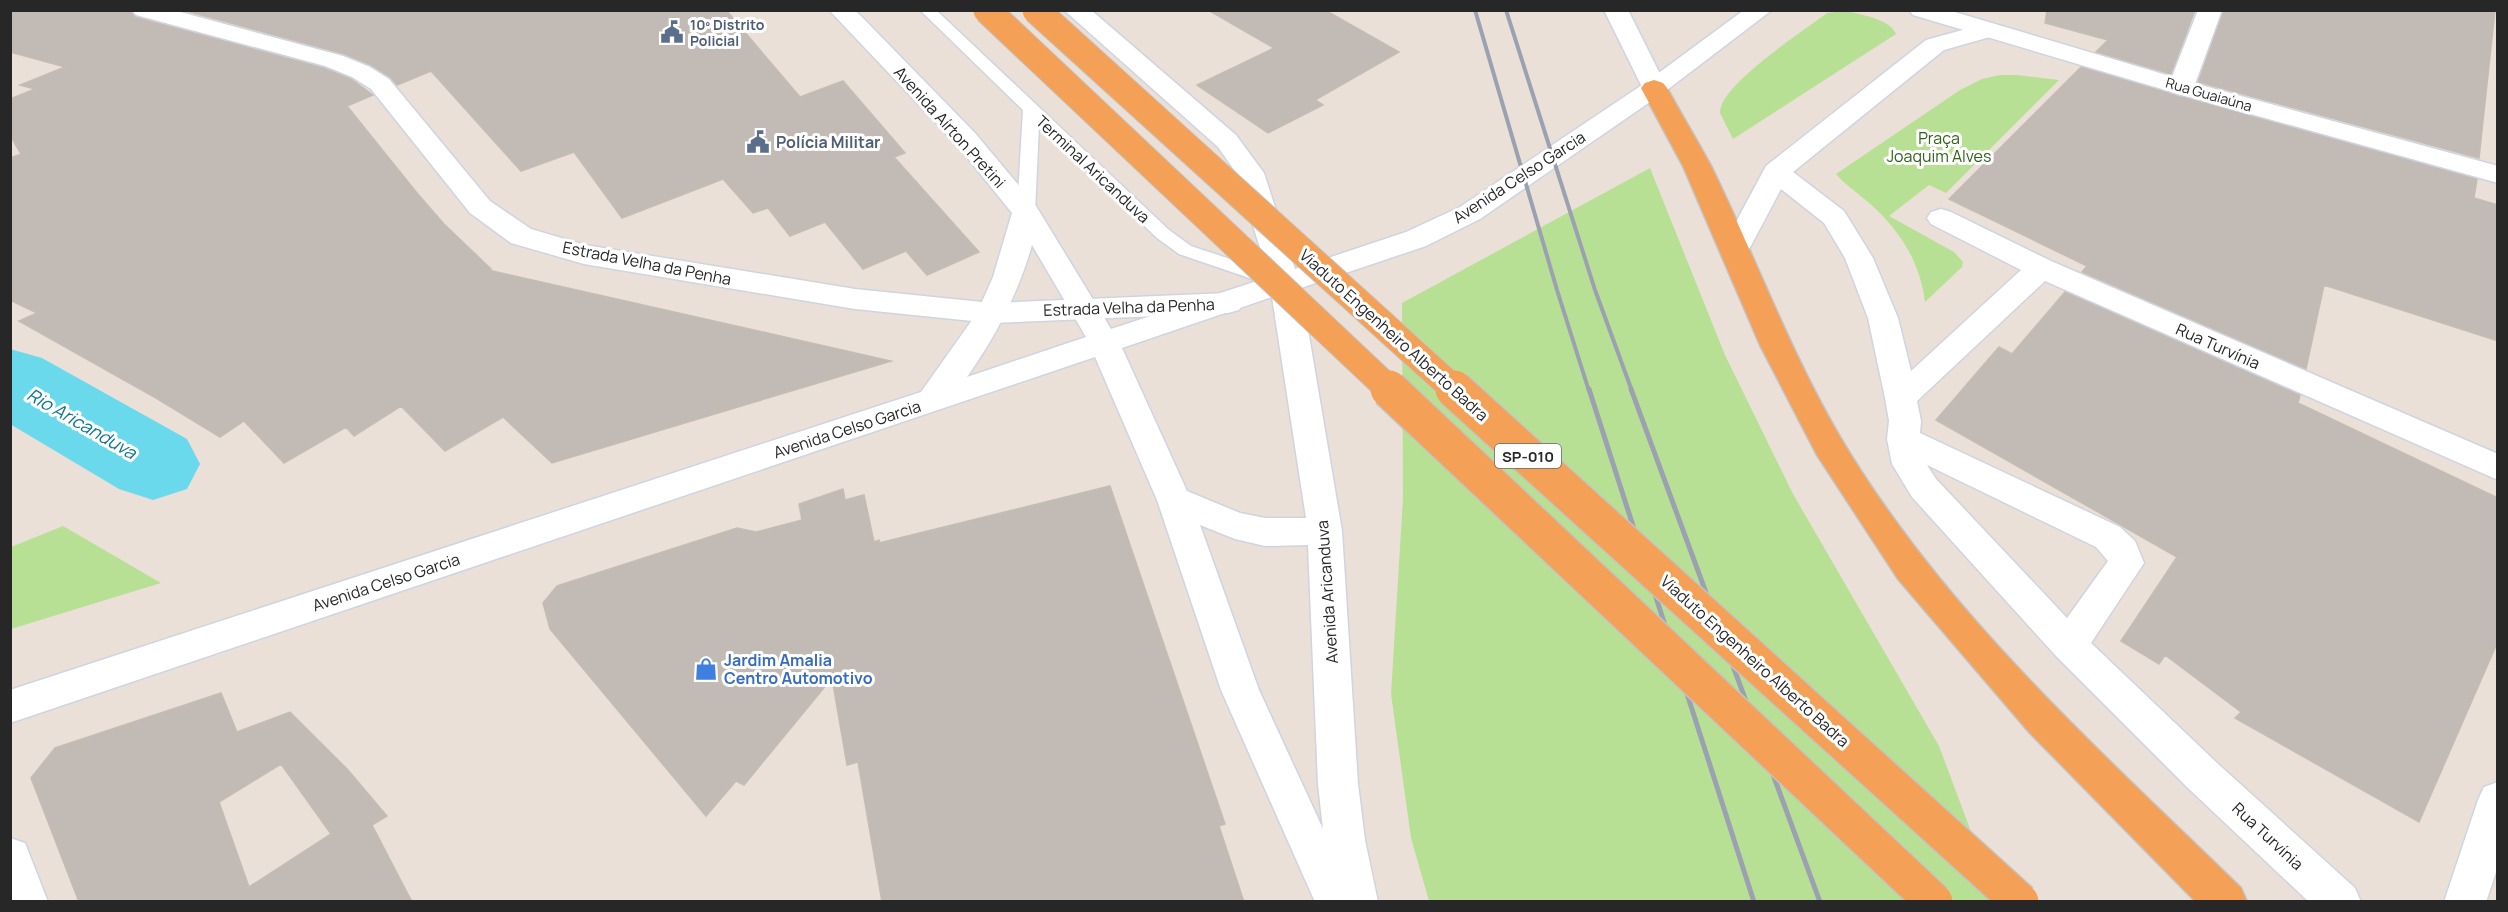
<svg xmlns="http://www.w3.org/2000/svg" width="2508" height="912" font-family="Manrope,sans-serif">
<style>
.green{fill:#b8e095}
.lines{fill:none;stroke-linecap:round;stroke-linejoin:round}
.river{fill:#6bd9ec;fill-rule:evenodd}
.building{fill:#c2bab5;stroke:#c5bcb2;stroke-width:1.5;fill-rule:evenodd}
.service-casing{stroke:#ced4e0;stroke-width:3}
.minor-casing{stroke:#ced4e0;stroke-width:3}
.tertiary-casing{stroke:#ced4e0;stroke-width:3}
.secondary-casing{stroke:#ced4e0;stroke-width:3}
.trunk-casing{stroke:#c3c3c3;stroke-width:3}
.service{fill:#fff;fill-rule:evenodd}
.minor{fill:#fff;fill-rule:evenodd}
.tertiary{fill:#fff;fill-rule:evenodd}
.secondary{fill:#fff;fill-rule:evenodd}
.trunk{fill:#f4a056;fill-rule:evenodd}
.rail-far1{stroke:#9ca1b1;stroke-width:4}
.rail{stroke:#9ca1b1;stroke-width:5}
.trunk-bridge-far1-casing{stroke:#c3c3c3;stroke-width:29;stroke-linecap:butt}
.trunk-bridge-casing{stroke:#c3c3c3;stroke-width:40;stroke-linecap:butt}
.trunk-bridge-far1{stroke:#f4a056;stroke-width:27}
.trunk-bridge{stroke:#f4a056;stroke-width:37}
.labels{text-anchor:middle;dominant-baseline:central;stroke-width:6;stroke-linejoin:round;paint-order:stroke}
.far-service-label{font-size:14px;font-weight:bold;fill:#4e5e75;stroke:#fff;text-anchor:start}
.far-street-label{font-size:14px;fill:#272727;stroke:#fff}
.shield{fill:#fff;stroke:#686868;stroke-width:1.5}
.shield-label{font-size:15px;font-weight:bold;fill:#272727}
.street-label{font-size:16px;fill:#272727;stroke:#fff}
.park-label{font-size:16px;fill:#31611a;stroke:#fff}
.service-label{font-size:16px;font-weight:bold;fill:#4e5e75;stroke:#fff;text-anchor:start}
.shop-label{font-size:16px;font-weight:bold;fill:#366cbe;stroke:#fff;text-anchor:start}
.water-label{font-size:18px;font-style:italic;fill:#0f7593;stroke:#fff}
</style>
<rect width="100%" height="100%" fill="#eae0d8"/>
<path class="green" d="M1845,11C1860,14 1890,19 1896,34L1733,139L1720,113C1718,86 1805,30 1827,13Z
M2000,75H2017L2059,80L1946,193L1929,185L1889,216L1954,252L1963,262L1962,267L1925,302C1920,261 1899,229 1868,202C1858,193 1845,185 1836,174L1960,90L1982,79Z
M1650,168L1725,355L1793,494L1939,746L1997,901H1429L1411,838L1391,694L1403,498L1402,303Z
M63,526L161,583L11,629V547Z"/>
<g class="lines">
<path class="river" d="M10,349L42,358L187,439L200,464L187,489L153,500L119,489L10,424Z"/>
</g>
<path class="building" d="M10,10H130L135,17L324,68L351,79L373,95L347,106L417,193L444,224L491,269L488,270L891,361L552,463L503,417L445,451L401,406L354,436L346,427L284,463L244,421L220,437L156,398L19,321L37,313L10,300V158L21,154L10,135V99L35,89L20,85L65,67L10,52Z
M183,10H726L800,97L843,81L905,153L894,157L979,252L927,275L906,251L863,269L825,222L790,236L768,208L753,213L723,179L622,218L574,152L521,171L431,71L397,85L390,77L371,65L344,54Z
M1208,10H1325L1399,52L1315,100L1323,105L1268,133L1197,85L1274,48Z
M2047,10H2195L2171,74L2096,52L2108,40L2045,23Z
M2224,10H2495L2479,158L2198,82Z
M2081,67L2477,179L2474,198L2498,205V341L2324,285L2306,369L2082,272L2087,266L1949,199Z
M2065,292L2300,395L2298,403L2498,498V641L2419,822L2235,718L2241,712L2165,655L2159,664L2121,641L2177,557L1936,420L1999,347L2012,354Z
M1110,486L1225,824L1219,826L1244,902H882L858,762L847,765L832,678L744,785L736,781L706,816L550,629L543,603L557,586L737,528L756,532L802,520L799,504L843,489L845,500L864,495L874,542L879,540V543Z
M221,693L237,732L290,712L348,770L387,816L372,825L412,902H79L31,778L55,748ZM281,764L331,834L249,887L219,802Z"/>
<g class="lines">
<g class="service-casing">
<path id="service" d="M920,10H936L1169,230L1191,246L1278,275L1280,279L1278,283L1271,285L1264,283L1179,254L1157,238L1039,125L1035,212L1032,216H1020L1017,212L1023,110Z"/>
</g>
<g class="minor-casing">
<path id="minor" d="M1604,10H1628L1667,88L1663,93L1654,96L1645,93Z
M2198,10H2222L2194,87L2190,92L2181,95L2172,92L2168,87Z
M1988,23L1997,25L2000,30L1997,35L1944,50L1793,172L1844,211L1873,258L1898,318L1911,371L2021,270L1931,224L1927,218L1931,212L1941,209L1951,212L2051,261L2498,454V480L2045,281L1917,401L1921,421L1920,433L2120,527L2135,541L2144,563L2091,643L2216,762L2355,888L2361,902H2309L2188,788L2056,656L1912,497L1892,464L1887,439L1889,421L1885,398L1868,318L1845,258L1824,223L1781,189L1745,257L1735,259L1725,257L1721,250L1766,166L1926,40ZM1927,465L2096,547L2108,561L2067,618L1936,479Z
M2498,782V866L2486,902H2444L2478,800L2484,787Z
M10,838L25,843L48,902H10Z"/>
</g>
<g class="tertiary-casing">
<path id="tertiary" d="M132,10H173L343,56L370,67L389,79L490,201L531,229L585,245L855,289L992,303L1228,293L1239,296L1243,303L1239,310L1228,313L992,323L855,309L584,264L511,243L470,213L371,89L352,77L325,66L136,15Z
M1909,10H1948L2190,82L2498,166V183L2172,92L1913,15Z"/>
</g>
<g class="secondary-casing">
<path id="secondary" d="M829,10H855L975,133L1036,206L1111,329L1269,277L1237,174L1218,147L1064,10H1091L1236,135L1264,173L1295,269L1406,232L1460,207L1645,83L1744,10H1772L1663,93L1480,219L1426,246L1301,288L1342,531L1358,784L1365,840L1378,902H1315L1221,690L1157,500L1095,357L10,723V690L921,392L977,313L993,277L1012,213L957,145ZM1032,245L1086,337L967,377C996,336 1018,294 1032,245ZM1272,297L1306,518H1265L1240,513L1187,491L1122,348ZM1200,525L1235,539L1265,546L1308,545L1318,784L1323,829L1259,690Z"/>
</g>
<g class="trunk-casing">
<path id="trunk" d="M1654,80L1663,83L1667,88C1681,114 1697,140 1711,166C1755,256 1789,350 1840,437C1943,611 2097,748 2241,888L2247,902H2196L2029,732L1898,579L1817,455L1760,345L1683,166L1641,88L1645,83Z"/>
</g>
<use href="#service" class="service"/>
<use href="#minor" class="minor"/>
<use href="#tertiary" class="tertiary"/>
<use href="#secondary" class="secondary"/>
<use href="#trunk" class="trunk"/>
<path class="rail-far1" d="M1475,10L1557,290L1589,391
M1506,10L1595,290L1632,391"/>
<path class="rail" d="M1589,389L1754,902
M1631,389L1820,902"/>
<g class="trunk-bridge-far1-casing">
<path id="trunk-bridge-far1" d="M987,10L1391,391
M1036,10L1456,391"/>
</g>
<g class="trunk-bridge-casing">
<path id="trunk-bridge" d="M1389,389L1934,902
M1454,389L2020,902"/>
</g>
<use href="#trunk-bridge-far1" class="trunk-bridge-far1"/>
<use href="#trunk-bridge" class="trunk-bridge"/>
</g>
<defs>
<g id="civic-bare" transform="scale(1.8)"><path d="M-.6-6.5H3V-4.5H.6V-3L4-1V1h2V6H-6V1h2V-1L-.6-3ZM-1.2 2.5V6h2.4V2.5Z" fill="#5c6f8a" stroke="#fff" stroke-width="2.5" paint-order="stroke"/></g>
<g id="shop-bare" transform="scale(1.8)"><path d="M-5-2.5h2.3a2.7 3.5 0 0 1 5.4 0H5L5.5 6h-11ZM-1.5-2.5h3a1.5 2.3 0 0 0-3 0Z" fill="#3f7fe0" stroke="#fff" stroke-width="2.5" paint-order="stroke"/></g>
</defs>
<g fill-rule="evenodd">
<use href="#civic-bare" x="672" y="32"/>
<use href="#civic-bare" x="758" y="142"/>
<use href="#shop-bare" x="706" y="669"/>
</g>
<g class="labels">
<g class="far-service-label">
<text x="690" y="24">10º Distrito<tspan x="690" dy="16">Policial</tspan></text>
</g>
<g class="far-street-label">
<text transform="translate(2209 94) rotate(16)">Rua Guaiaúna</text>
</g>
<rect class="shield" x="1495" y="444" width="66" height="24" rx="4.5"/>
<g class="shield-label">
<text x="1528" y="456">SP-010</text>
</g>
<g class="street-label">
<text transform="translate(950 127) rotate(48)">Avenida Aírton Pretini</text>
<text transform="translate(1093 169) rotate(43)">Terminal Aricanduva</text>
<text transform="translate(1519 177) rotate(-33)">Avenida Celso Garcia</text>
<text transform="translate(647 263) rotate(11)">Estrada Velha da Penha</text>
<text transform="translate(1129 307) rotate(-2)">Estrada Velha da Penha</text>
<text transform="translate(1394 335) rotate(42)">Viaduto Engenheiro Alberto Badra</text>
<text transform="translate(2218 346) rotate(24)">Rua Turvínia</text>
<text transform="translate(847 429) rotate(-18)">Avenida Celso Garcia</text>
<text transform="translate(386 582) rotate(-18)">Avenida Celso Garcia</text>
<text transform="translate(1327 592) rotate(-94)">Avenida Aricanduva</text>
<text transform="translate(1755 661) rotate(42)">Viaduto Engenheiro Alberto Badra</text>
<text transform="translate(2268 836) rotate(43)">Rua Turvínia</text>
</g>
<g class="park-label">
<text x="1939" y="138">Praça<tspan x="1939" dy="18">Joaquim Alves</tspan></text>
</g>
<g class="service-label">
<text x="776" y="142">Polícia Militar</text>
</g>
<g class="shop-label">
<text x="724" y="660">Jardim Amalia<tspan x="724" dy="18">Centro Automotivo</tspan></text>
</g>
<g class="water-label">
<text transform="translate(82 423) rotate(30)">Rio Aricanduva</text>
</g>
</g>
<rect width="2508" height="912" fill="none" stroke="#272727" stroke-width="24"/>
</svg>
